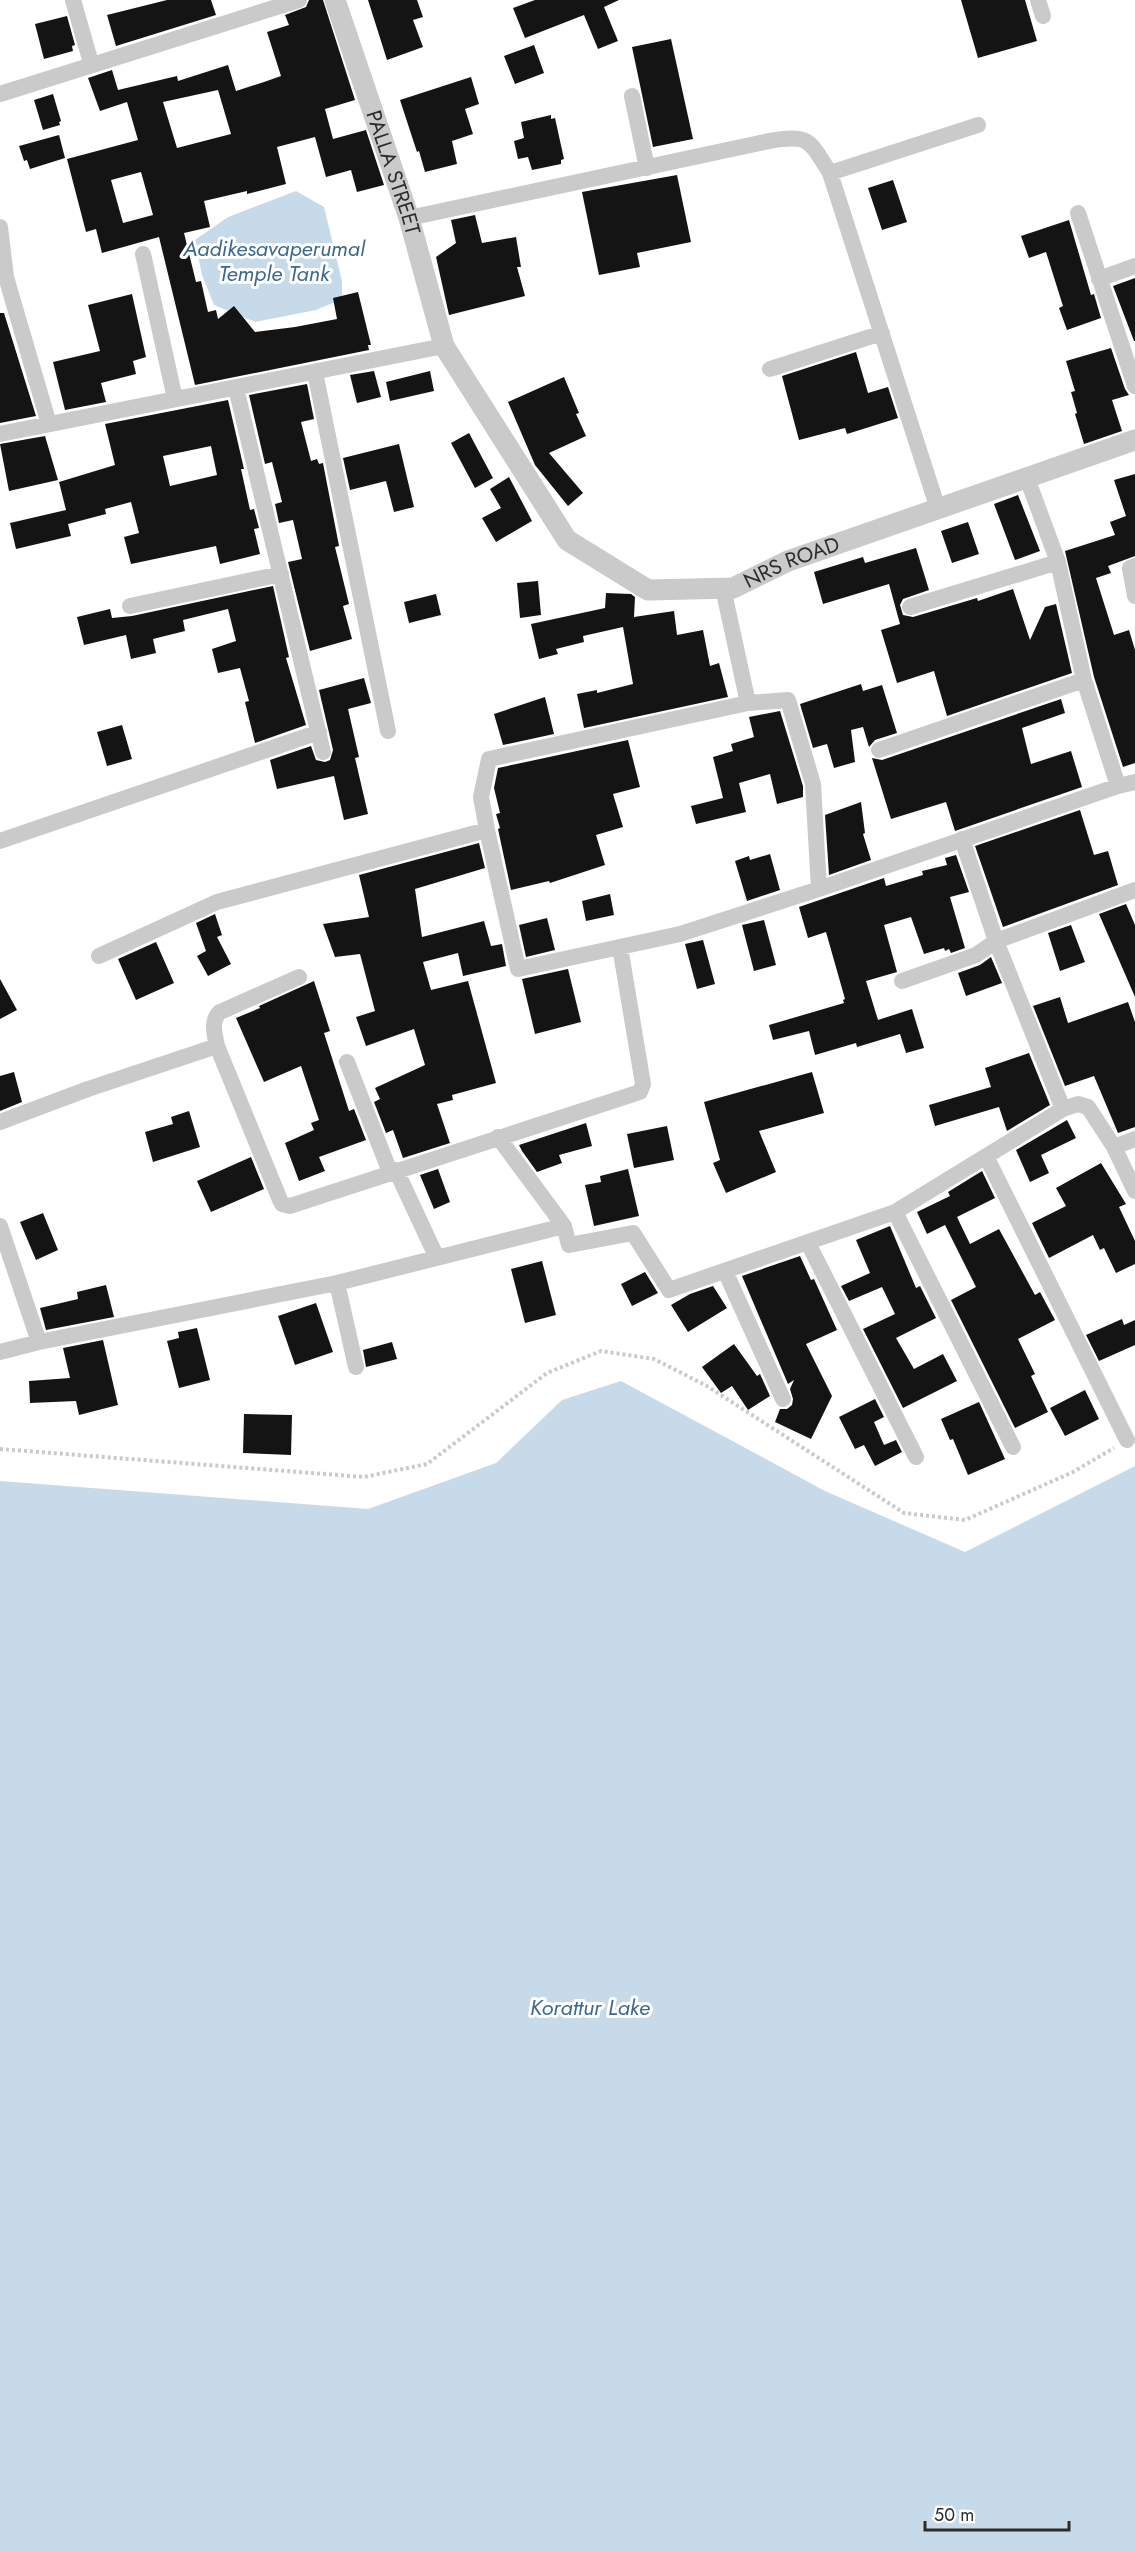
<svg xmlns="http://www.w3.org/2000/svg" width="1135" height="2551" font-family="Jost,sans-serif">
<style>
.water{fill:#c7dae9}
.building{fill:#141414;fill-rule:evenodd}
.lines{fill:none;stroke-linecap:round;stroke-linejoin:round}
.path{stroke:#cacaca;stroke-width:4;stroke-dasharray:3 3;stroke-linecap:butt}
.minor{stroke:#cacaca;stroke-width:16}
.tertiary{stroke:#cacaca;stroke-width:21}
.labels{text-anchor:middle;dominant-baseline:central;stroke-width:6;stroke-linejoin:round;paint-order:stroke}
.street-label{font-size:21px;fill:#2d2d2d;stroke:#fff}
.water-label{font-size:22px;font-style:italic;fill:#3e688b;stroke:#fff}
</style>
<rect width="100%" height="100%" fill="#fff"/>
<path class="water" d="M296,191L324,207L342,281V299L316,310L255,322L214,305L202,275L195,240L228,217Z
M621,1381L825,1491L965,1552L1135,1466V2551H0V1481L368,1509L496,1463L562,1400Z"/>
<path class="building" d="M167,0H211L216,15L116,46L107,15Z
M309,0H323L355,100L325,109L333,139L366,130L384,185L357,192L351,170L326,177L315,137L277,147L286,184L247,194V191L204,201L210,227L184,233L196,282L201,281L208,312L216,310L218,319L234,306L255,332L295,327L337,319L333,298L358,292L371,345H368L369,350L195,385L159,237L102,253L96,229L86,232L67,159L138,140L127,102L100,111L88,78L112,70L118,90L177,76L178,81L228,65L236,91L264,82L281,76L267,32L289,25L285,15L306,7ZM218,90L231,134L177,148L163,102ZM141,172L153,215L123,223L111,180Z
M368,0H417L423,17L413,20L423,47L387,60Z
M535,0H619L604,7L618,41L598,49L584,15L525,38L513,8Z
M961,0H1025L1037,41L978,58Z
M67,16L75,45L72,46L73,51L44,59L35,24Z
M671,39L693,139L653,147L632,47Z
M534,45L544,73L515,84L504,56Z
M471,77L479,104L465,109L473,134L452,141L457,164L425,172L419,151L417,152L400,100Z
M53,94L61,121L59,122L60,125L43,130L34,100Z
M551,115V119L555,118L564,159L561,160V164L532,170L528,157L518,159L514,141L524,138L521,122Z
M59,135L65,158L30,169L27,160L24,161L19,146Z
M677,175L691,242L637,253L640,267L599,275L582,192Z
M893,180L907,222L882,230L868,188Z
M475,215L482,243L516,237L521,267H517L525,296L449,315L436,257L456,243L451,220Z
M1069,220L1091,295L1094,294L1101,318L1067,330L1059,308L1063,306L1046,252L1029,258L1021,236Z
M1135,278V341H1134L1113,286Z
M132,294L146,357L133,361L136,374L101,383L106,402L65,410L53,362L100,351L88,305Z
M0,313H4L36,416L0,423Z
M1111,348L1125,389L1129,395L1112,400L1122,431L1084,444L1075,414L1077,413L1071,392L1075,391L1066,361Z
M856,352L868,393L888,387L898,418L847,434L845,428L799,440L782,376Z
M374,371L381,397L357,403L350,375Z
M430,371L434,391L390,401L386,382Z
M564,377L579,413L576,414L586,436L549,453L583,493L568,506L535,465L508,402Z
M307,384L314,419L301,422L311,461L317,459L319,464L323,463L339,546L335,547L349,604L343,606L352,639L310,651L288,562L302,559L293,520L279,523L275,504L282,502L272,462L265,464L249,395Z
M228,400L244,469H241L250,510L254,509L259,528L254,529L260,554L220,564L216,546L131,564L124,537L139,533L131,502L105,509L106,514L68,524L71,536L16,549L10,523L66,510L59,482L115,465L105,424ZM211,446L217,475L170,486L163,456Z
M469,433L493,478L475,488L451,443Z
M45,436L58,480L9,491L0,444Z
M399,444L414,507L394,512L386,481L350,490L343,458Z
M1135,474V556L1108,566L1111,573L1096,578L1114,635L1129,630L1135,650V763L1123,767L1094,677L1065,551L1115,535L1110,522L1126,516L1114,480Z
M509,477L532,521L496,542L482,518L501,508L490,489Z
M1018,495L1040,551L1015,560L994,504Z
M968,522L979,554L952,563L941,531Z
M916,548L929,590L903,599L900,605L903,615L913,617L977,598L978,601L1013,589L1030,640L1045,607L1056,604L1072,673L947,716L934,671L897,683L881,630L900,624L889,584L823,604L814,572L863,557L865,563Z
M538,581L541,615L520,618L517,583Z
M273,586L289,657L286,658L306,725L255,743L245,702L249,701L240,668L218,673L212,649L236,641L228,609L183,620L185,631L153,639L156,653L131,659L126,635L84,645L77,617L110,609L112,618L132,616Z
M606,593L631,594L635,597L634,617L674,611L677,635L703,630L710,666L719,663L728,697L584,728L577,694L597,690V693L633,684L623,627L583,636L584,642L556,649L558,654L539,659L531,624L605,608Z
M436,594L441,615L409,623L404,602Z
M364,678L371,703L348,709L359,757L355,758L368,814L344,820L334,776L277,789L270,760L311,746L316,760L325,762L330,760L333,750L319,690Z
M861,684L863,691L882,685L897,733L875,740L869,747L863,727L851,730L855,762L834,768L827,744L813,748L800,704Z
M545,697L554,734L503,745L494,714Z
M1061,699L1065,713L1022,728L1031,764L1071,751L1082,787L955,831L946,802L891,819L872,758L882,760Z
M780,711L803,786V797L777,804L770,774L739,783L746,812L696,824L691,806L723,798L713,757L733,751L731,744L754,737L749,717Z
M122,725L132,759L107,766L97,732Z
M628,740L640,787L613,794L623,827L596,835L605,865L550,883L549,881L511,890L498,829L500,828L496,814L500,813L494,788L498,768Z
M861,802L865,833L863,834L871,860L829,875L825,815Z
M1080,810L1094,855L1108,851L1118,885L1003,927L975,846Z
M479,843L485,868L415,889L422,937L484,921L491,946L502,944L506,966L463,976L458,953L423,962L431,990L468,981L496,1083L452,1095L453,1100L437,1104L450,1143L403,1158L393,1130L386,1133L374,1102L380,1099L375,1088L425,1065L414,1029L366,1046L356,1017L375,1011L360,954L335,957L323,924L369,917L359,875Z
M770,854L780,890L747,901L735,861L749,856L750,860Z
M956,855L969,892L950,897L965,948L951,953L949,949L945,951L944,948L924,954L911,917L884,925L897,972L866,981L878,1020L912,1009L924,1048L906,1053L900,1034L857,1047L856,1043L815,1055L809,1031L773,1040L769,1025L844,1003L843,1000L845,999L826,932L808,938L799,907L884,878L886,886L923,875L922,871L947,865L945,858Z
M610,894L614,915L586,921L582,901Z
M1126,904L1135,925V997L1099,914Z
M215,914L222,935L217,937L231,964L208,976L197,956L206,951L196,923Z
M547,918L555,950L526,957L519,925Z
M764,920L776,965L754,971L742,925Z
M1071,925L1085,962L1060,971L1048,933Z
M703,940L715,984L697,989L685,944Z
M156,942L174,983L136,1000L118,959Z
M991,957L1002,983L966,996L958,973L980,965Z
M568,969L581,1022L535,1034L522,979Z
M0,979L17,1010L0,1019Z
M314,981L330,1031L324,1033L349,1111L354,1109L366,1140L319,1157L325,1171L299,1181L285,1143L314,1130L311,1123L319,1120L301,1066L264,1082L236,1018L260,1008L259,1006Z
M1060,997L1068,1023L1128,1002L1135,1022V1127L1118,1133L1094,1076L1065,1086L1033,1006Z
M1029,1053L1050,1105L1007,1131L999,1107L935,1126L929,1105L991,1087L985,1068Z
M14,1072L22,1102L0,1111V1076Z
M812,1072L824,1113L759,1131L776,1172L726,1193L713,1163L720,1160L704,1102Z
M189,1111L200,1147L153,1162L145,1132L173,1124L171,1117Z
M1067,1120L1076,1138L1041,1155L1049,1173L1030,1182L1016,1150Z
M586,1123L592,1146L559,1155L562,1163L537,1172L522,1151L519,1145Z
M667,1126L674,1160L634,1168L627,1134Z
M251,1157L264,1189L211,1212L197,1181Z
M1101,1163L1126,1204L1119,1207L1135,1241V1264L1116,1273L1104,1248L1100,1250L1093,1235L1049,1258L1032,1223L1066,1206L1056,1188Z
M438,1169L450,1202L434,1209L420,1175Z
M628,1169L639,1216L594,1226L585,1185L601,1182L600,1176Z
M982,1171L995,1198L957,1217L970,1244L999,1229L1035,1295L1040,1292L1055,1320L1018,1339L1035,1374L1031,1376L1048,1412L1015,1428L951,1300L976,1287L945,1225L927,1234L917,1212L950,1196L948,1192Z
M43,1213L58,1250L36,1260L20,1222Z
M890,1226L916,1288L920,1286L936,1318L896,1338L914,1369L943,1354L957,1381L903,1408L863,1329L895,1314L882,1287L849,1301L841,1286L870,1273L856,1240Z
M800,1256L811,1280L814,1279L837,1330L806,1344L832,1396L811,1439L775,1422L780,1409H787L792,1405L793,1399L790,1389L794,1380L788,1384L742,1276Z
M542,1261L556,1315L525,1323L511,1269Z
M645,1272L658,1293L632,1306L621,1284Z
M106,1285L114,1317L46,1330L40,1308L78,1299L77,1292Z
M713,1286L727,1308L688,1332L671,1305L690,1294Z
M316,1303L333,1352L295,1365L278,1316Z
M1122,1319L1124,1325L1135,1320V1345L1099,1361L1086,1335Z
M197,1328L210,1380L179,1388L167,1341L179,1338L178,1332Z
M103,1340L118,1405L79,1415L76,1401L30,1403L29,1381L70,1378L63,1348Z
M392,1342L397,1359L366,1367L363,1350Z
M734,1344L757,1376L760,1374L770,1396L748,1410L732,1386L721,1393L702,1367Z
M1085,1390L1099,1419L1065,1436L1050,1408Z
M875,1399L884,1417L874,1422L884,1445L896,1440L902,1452L875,1466L864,1445L855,1449L839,1417Z
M979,1402L1005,1459L968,1475L953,1439L950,1440L941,1419Z
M244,1414L292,1415L291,1455L243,1453Z"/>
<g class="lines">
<path class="path" d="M0,1449L364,1477L427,1464L547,1373L601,1351L654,1359L707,1386L904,1513L965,1520L1073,1472L1114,1448"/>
<path class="minor" d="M73,0L91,63
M1038,0L1043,16
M0,94L299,0
M632,96L647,168
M830,173L978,125
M1078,213L1135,386
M409,218L769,141C810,134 809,140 830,173L938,509
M0,227L6,277L49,424
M143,254L175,399
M1099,279L1135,266
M770,369L882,333
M315,372L388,731
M236,388L323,752
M0,434L444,346
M1027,478L1058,562L1084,680L1118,786L1135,782
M1135,566L1130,568L1135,596
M723,588L748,703L788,700L813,784L819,889L1118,786
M130,606L281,574
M910,607L1058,562
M879,750L1084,680
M487,830L481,797L489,759L748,703
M962,839L996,941L1063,1109
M0,841L319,732
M99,956L217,902L487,830L518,969L680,934L819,889
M902,981L976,955L996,941L1135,890
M217,1046C215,1035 210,1021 220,1012L299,977
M347,1062L390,1172
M0,1122L88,1089L217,1046L280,1200L282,1204L290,1206L640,1092L643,1084L620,947
M1114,1147L1135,1139
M986,1156L1127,1440
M396,1170L437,1258
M895,1212L1013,1447
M0,1226L39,1342
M564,1226L569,1245L633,1233L669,1290L895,1212L1063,1109L1078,1104L1088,1107L1114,1147L1135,1191
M808,1243L916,1457
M725,1271L783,1399
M337,1283L564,1226L498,1137
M0,1352L39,1342L337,1283L356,1367"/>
<path class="tertiary" id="s1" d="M335,0L409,218L444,346L567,540L648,590L733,588L788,561L1135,440"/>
</g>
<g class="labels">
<g class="street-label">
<text stroke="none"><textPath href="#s1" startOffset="182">PALLA STREET</textPath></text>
<text stroke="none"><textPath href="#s1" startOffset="837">NRS ROAD</textPath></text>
</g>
<g class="water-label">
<text x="274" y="248">Aadikesavaperumal<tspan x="274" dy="25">Temple Tank</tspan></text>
<text x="590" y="2007">Korattur Lake</text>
</g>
</g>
<path d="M925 2521v9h144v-9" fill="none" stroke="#2d2d2d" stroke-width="3"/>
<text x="934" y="2521" font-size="18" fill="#2d2d2d" stroke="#ffffff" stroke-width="4.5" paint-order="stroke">50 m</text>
</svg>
